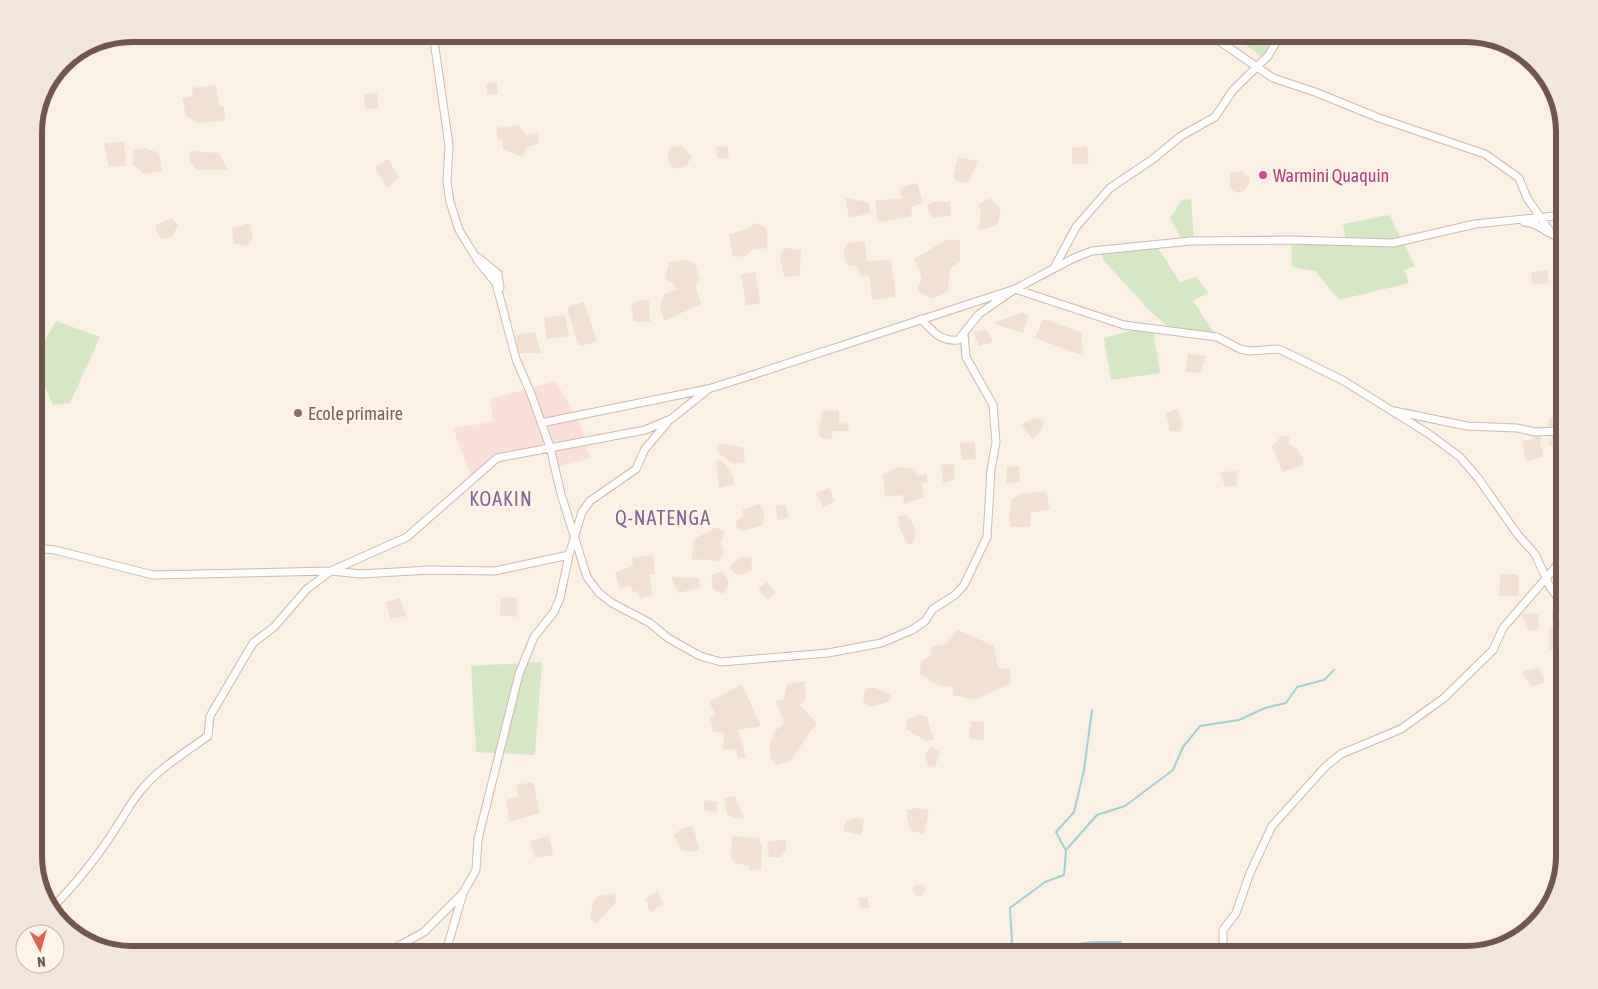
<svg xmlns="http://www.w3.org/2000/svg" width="1598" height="989" font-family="'Asap Condensed',sans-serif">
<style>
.residential{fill:#f2e1d2}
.commercial{fill:#fbdfd8}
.green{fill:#d5e8c3}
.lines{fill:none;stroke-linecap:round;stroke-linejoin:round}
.stream{stroke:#a0d2d5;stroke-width:2}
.minor-casing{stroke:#ceb9ae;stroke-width:9}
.minor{stroke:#fff;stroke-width:7}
.hotel-dot{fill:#d1479c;stroke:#fef4ea;stroke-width:2}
.education-dot{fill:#8d6e63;stroke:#fef4ea;stroke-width:2}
.labels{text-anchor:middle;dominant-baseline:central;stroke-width:5;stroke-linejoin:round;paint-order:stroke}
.hotel-label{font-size:18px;fill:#b23c85;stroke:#fef4ea;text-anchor:start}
.education-label{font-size:18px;fill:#785e54;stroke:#fef4ea;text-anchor:start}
.quarter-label{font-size:20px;letter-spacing:1px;fill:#816695;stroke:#fef4ea}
.rim{fill:none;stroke:#72554b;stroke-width:6}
</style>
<rect width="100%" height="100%" fill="#fbf0e4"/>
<path class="residential" d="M497,82L498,94L487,95L486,83Z
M216,85L219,106H224L225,121L197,123L186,116L182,98L193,96L192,88Z
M377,93L379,108L365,109L364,95Z
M519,125L526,135L537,133L539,144L527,147L522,157L503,149L502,140H498L496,128Z
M124,141L126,166L109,167L104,144Z
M682,146L692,156L687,165L676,169L669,164L667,152L672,147Z
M728,146L729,158L717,159L716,147Z
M1087,146L1089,163L1083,165L1072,163V148Z
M145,148L159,153L162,171L145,174L132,165L134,150Z
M190,151L219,153L228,170H197L189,160Z
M958,157L978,161L968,183L957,181L953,177Z
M388,159L399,178L387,188L375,167Z
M1242,171L1249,177L1250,182L1244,191L1238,193L1230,189V172Z
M917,183L923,203L911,207L912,216L878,222L875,200L902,199L900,188Z
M845,198L868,202L871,213L849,218Z
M990,198L1001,209L997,225L979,230L981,210L978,205Z
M934,202H950L951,216L932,218L927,205Z
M172,218L178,225L171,238H161L157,233L155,225Z
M250,223L253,239L246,246L234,244L232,228Z
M754,223L767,228V248L752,250L746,256L733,257L729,234L750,228Z
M952,239L960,241V261L950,269L948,291L932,299L917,290L922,277L914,259L944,241Z
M858,241L865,242L867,261L891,260L896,297L872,300L869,275L861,276L858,267L847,265L843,252L848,243Z
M784,248L801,250L800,276L784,277L780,257Z
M687,260L695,264L700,281L695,285L701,304L664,321L660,307L664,294L677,290L675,285L665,278L669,262Z
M1547,270L1549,283L1532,284L1531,272Z
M755,272L760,304L746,305L741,274Z
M640,300H649L650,322H634L631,305Z
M584,302L597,341L582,346L578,345L568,309L570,306Z
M1022,313L1029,315L1023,333L992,323Z
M565,315L569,336L547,339L544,318Z
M1043,319L1081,332L1084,356L1035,338Z
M986,329L993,342L979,346L974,332Z
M535,332L541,353H518L516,335Z
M1188,353L1206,356L1200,373L1185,372Z
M1178,408L1182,425L1180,432L1170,431L1166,414Z
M823,410L839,411V423L849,424L848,431H833L832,438L827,440L820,437L818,431Z
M1036,418L1044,421L1041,431L1032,439L1022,426L1025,422Z
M1549,418L1562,419L1561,432H1556L1564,436V452L1548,445L1554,432L1547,431Z
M1536,434L1542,436L1540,441L1543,457L1526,461L1522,441L1534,439Z
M1281,436L1289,437V444L1297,449L1303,458V465L1283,472L1272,447Z
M975,442L976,459L962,460L960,443Z
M725,444L744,448L745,462L734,464L718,453L717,445Z
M722,460L733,476L734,484L719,488L716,461Z
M954,464L955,480L943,483L941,465Z
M1019,466L1020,482L1006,484L1007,467Z
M899,467L915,469L917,476L926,474L928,482L922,483L924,498L904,503L903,495L885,497L883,474Z
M1237,471V486L1225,487L1220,472Z
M829,488L835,502L823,507L816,493Z
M1046,491L1050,509L1030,513V527H1011L1009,517L1012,499L1020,494Z
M760,504L765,516L763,525L742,531L737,528L736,521L743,516V509Z
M785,504L789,518L778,520L775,506Z
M906,515L911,520L916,532L913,543L908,544L900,530L898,516Z
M717,527L725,533L721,542L724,551L720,561L692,559L694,539Z
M653,555L655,574L650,575L652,595L640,599L637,591L633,592L630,585L620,589L615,572L633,566L632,558Z
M751,557L752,570L746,574H734L730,567L738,558Z
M723,571L729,582L724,593H721L713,589L711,575Z
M1500,574H1518L1519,596H1499Z
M671,577L699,578L700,588L678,593Z
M1564,577V599L1555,588L1554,579Z
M767,582L776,593L768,600L758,589Z
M501,597L517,598V617L500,615Z
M400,598L406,616L390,619L386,602Z
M1563,610L1564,619L1552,621V611Z
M1539,613L1538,630L1528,631L1522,615Z
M1561,627L1563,648L1549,651V628Z
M958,630L994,646L998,668L1010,669L1011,683L975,700L953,695V687L939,686L920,674L921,661L930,656L932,646L946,644Z
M1539,667L1545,683L1531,687L1522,672Z
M805,681L806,699L800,705L817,723L790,761L777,765L770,758V745L774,732L784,723L776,701L784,699L787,684Z
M742,684L761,726L738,730L746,757L738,758L736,750L723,749L724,733L713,731L710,718L716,715L709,702Z
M872,687L891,694L889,702L870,707L864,702L863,696L866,690Z
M920,715L927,717L934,740L926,741L906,729L907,720Z
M971,721L984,722V740L969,739Z
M931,747L940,752L935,767L928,765L925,754Z
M533,782L540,813L509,822L506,800L518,797L516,785Z
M735,796L744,819L733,817L727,814L724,798Z
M705,800L718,802L716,813L703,810Z
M917,808L929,810L924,834L911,831L907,819V810Z
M856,818L864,819L861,835L843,831L846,821Z
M693,826L699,848L695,852L681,850L674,835L682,828Z
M548,836L554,855L535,858L530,841Z
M732,836L759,838L762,846L761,869L750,871L749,866L735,863L731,857Z
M786,839V850L780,857H769L767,842Z
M913 890a6 6 0 1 1 12 0a6 6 0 1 1-12 0Z
M658,891L663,904L650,912L645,899Z
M615,893L616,902L596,924L590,919L593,902L598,896Z
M859,897H868L869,908L860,909Z"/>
<path class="commercial" d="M556,381L580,425L590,458L555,468L549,447L503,456L472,480L453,428L493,422L490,399Z"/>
<path class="green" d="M1230,34H1281L1265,59Z
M1191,199L1194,238H1181L1170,218L1182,200Z
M1389,215L1415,266L1404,270L1409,283L1339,300L1315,271L1292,267L1291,240L1346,241L1343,224Z
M1156,245L1180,282L1197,277L1208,293L1193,301L1217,337L1173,331L1151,312L1103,260L1101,250Z
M56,321L100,337L70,403L53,405L34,360Z
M1144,327L1153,329L1160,373L1111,380L1104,338Z
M542,662L535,755L476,752L471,666Z"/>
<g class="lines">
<path class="stream" d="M1065,849L1056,832L1074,812L1084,770L1092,710
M1007,954L1092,942H1121
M1006,955L1012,941L1010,908L1045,882L1064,875L1066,850L1097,815L1125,806L1173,770L1183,747L1200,726L1239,720L1265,708L1286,703L1297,687L1324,680L1334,670"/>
<g class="minor-casing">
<path id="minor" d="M433,34L449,145L447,182L450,202L459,230L478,261L496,283L516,359L531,394L550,447L561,494L587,577L599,593L612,603L650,623L668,638L700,656L721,662L828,653L881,643L912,630L925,621L933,609L955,595L964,585L987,537L991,470L996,442L993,405L966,357L964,334
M1209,34L1273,78L1315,92L1379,118L1485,154L1519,178L1527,198L1551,233
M1524,222L1534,224L1564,241
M479,258L498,274L500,288
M1054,268L1076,227L1110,188L1153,159L1181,136L1215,117L1233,90L1268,56L1281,34
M921,319C932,330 940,342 958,340L979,314L1015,289L1124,325L1217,337L1240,349L1249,351L1279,349L1344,381L1429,434L1460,457L1478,478L1518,535L1535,554L1550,587L1564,606
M1394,411L1467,426L1517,428L1535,432L1564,431
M541,423L708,389L740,379L1015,289L1074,258L1092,251L1191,241L1291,240L1393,243L1475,224L1564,215
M34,548L55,550L153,575L331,571L407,537L497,458L645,430L671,419L706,391
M51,909C74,886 100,854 117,826C126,813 132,800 143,788C161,767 186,752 208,736L210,716L253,643L274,627L307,589L331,571L361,574L430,570L495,571L569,555
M382,955L424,932L461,895
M445,955L463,893L476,870L478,839L519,674L534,637L554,612L560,598L569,555L582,512L590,501L636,469L645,449L667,423
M1223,955V930L1236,913L1250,873L1272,826L1326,766L1341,754L1401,729L1444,698L1493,650L1503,628L1554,569L1564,553"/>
</g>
<use href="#minor" class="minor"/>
</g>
<circle class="hotel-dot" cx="1263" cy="175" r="5"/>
<circle class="education-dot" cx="298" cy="413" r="5"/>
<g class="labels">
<g class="hotel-label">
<text x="1273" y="175">Warmini Quaquin</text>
</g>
<g class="education-label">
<text x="308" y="413">Ecole primaire</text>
</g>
<g class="quarter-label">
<text x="501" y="498">KOAKIN</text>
<text x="663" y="517">Q-NATENGA</text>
</g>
</g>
<path d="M0 0H1598V989H0ZM132 42H1466A90 90 0 0 1 1556 132V856A90 90 0 0 1 1466 946H132A90 90 0 0 1 42 856V132A90 90 0 0 1 132 42Z" fill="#f3e7dd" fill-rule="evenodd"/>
<path class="rim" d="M132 42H1466A90 90 0 0 1 1556 132V856A90 90 0 0 1 1466 946H132A90 90 0 0 1 42 856V132A90 90 0 0 1 132 42Z"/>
<g transform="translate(40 949) rotate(174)"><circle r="24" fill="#fef4ea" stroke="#c6b4aa"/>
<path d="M0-4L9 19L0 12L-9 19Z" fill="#e0614e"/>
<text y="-8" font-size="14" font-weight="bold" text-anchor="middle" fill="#72554b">N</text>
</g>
</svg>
